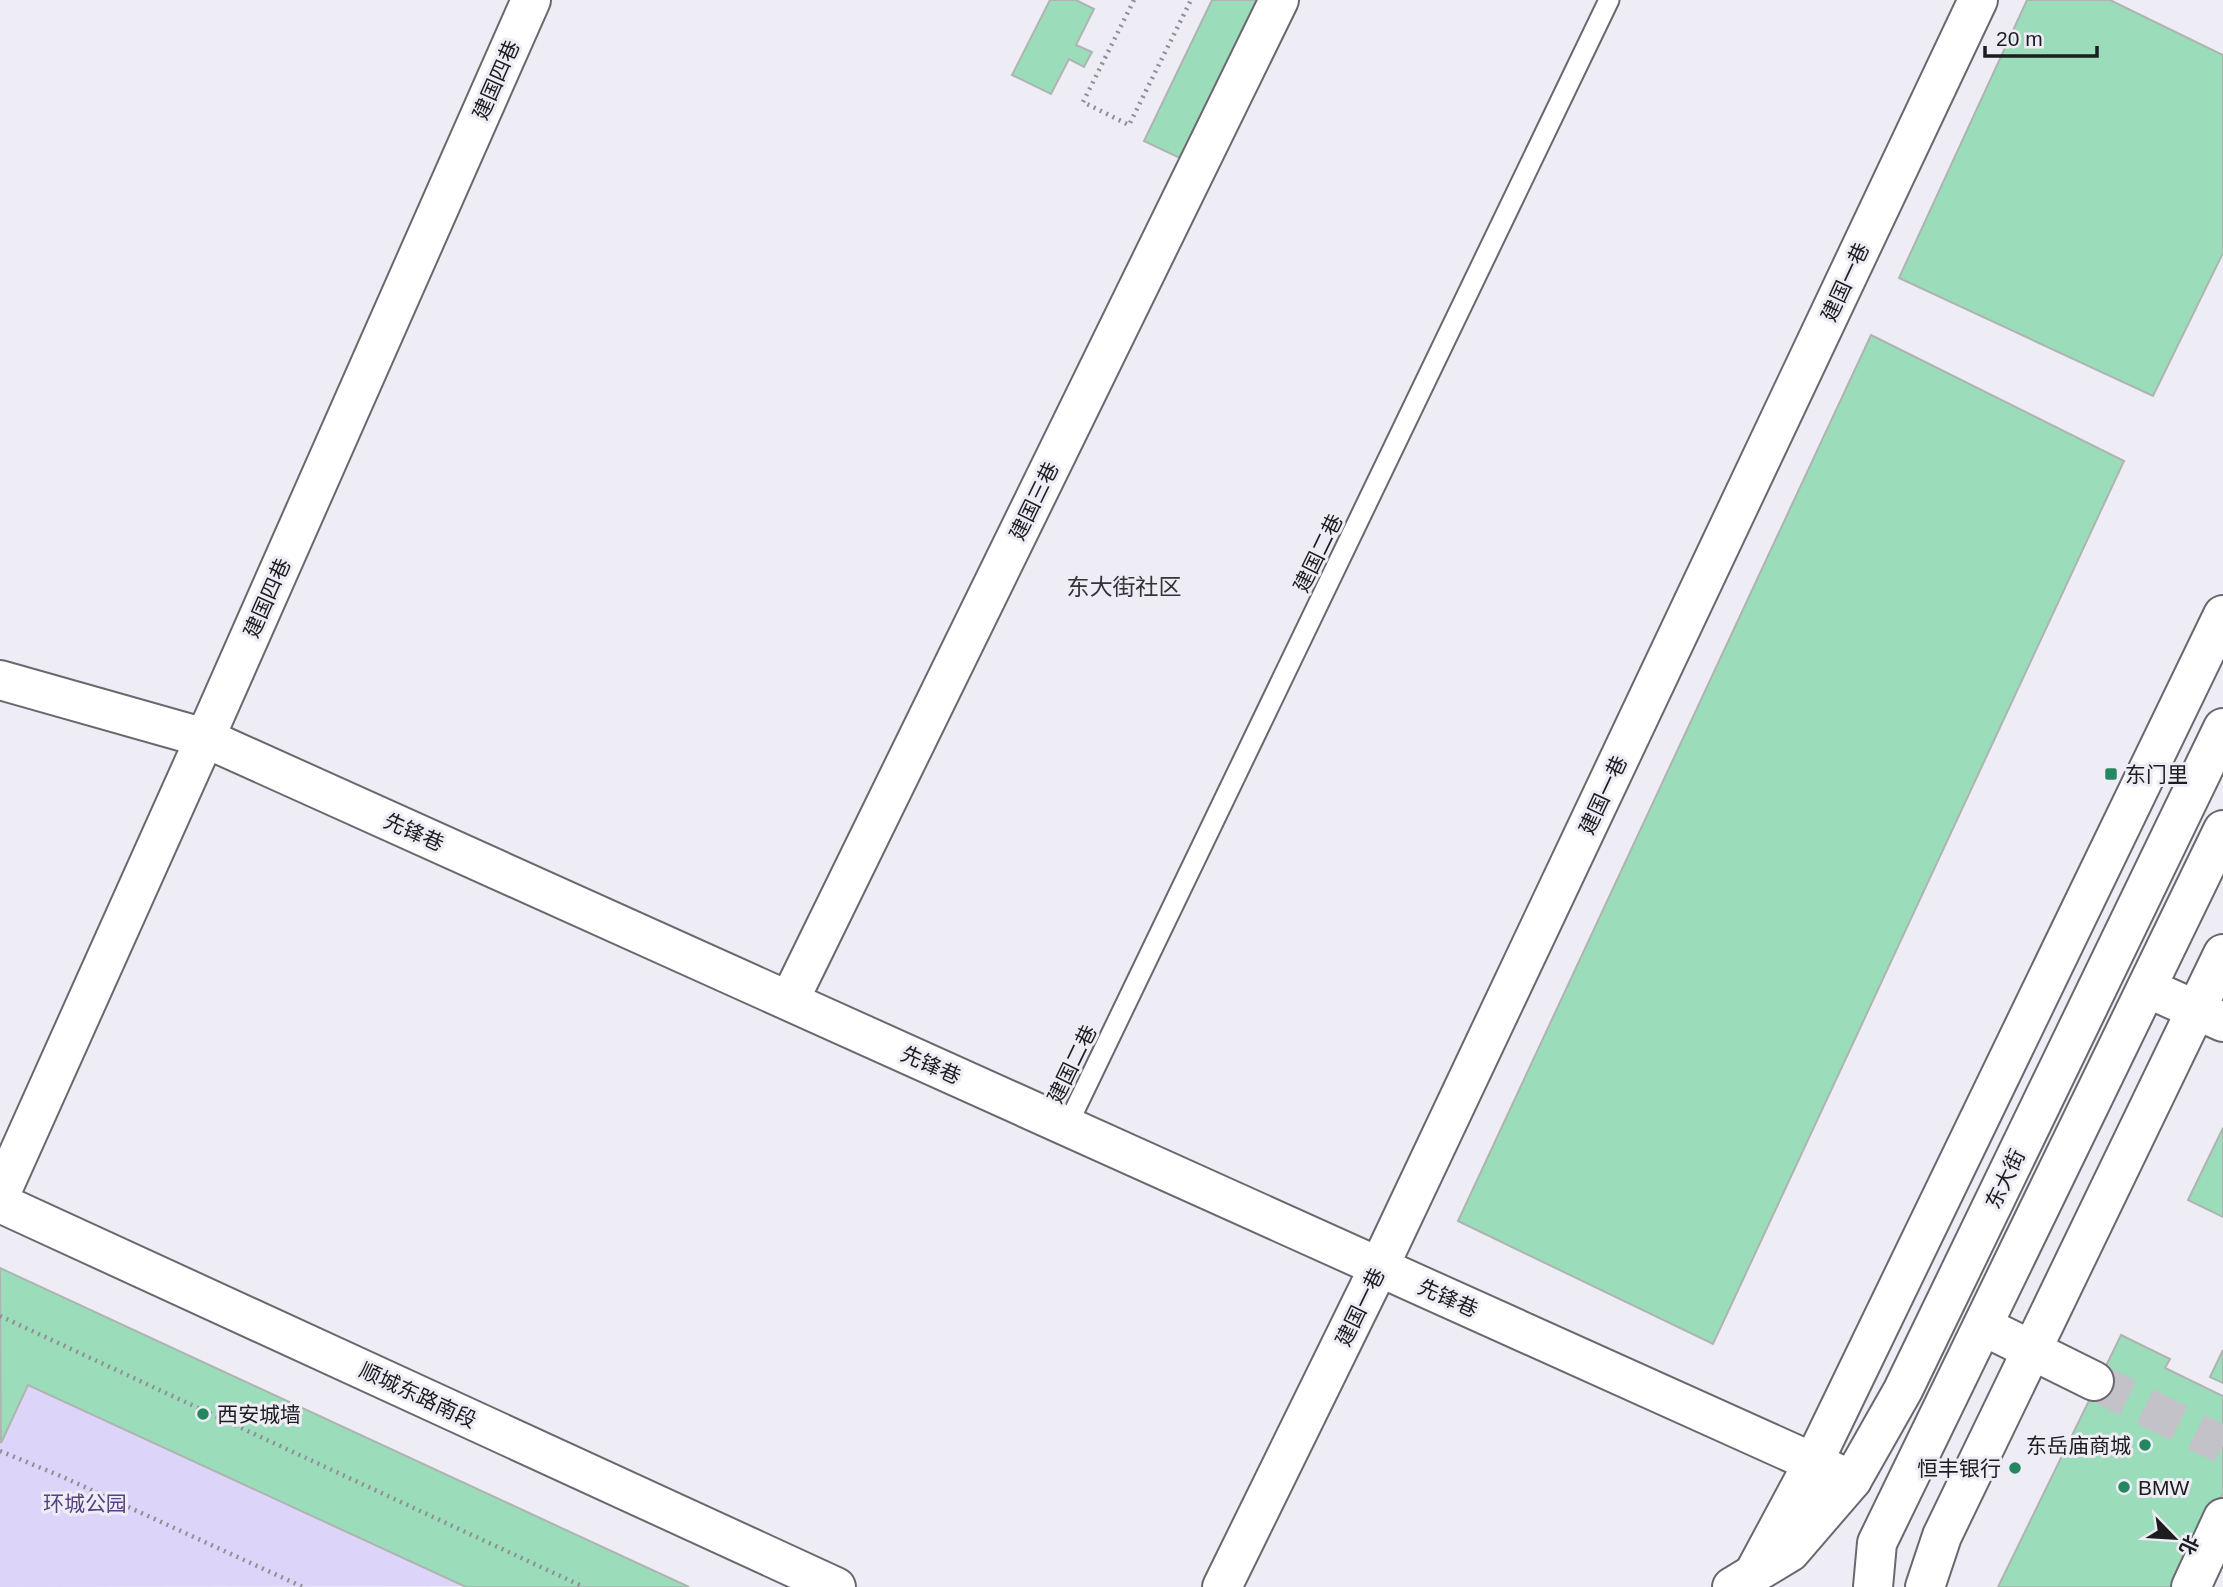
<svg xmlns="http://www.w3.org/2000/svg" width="2223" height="1587" font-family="Arial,'Noto Sans SC',sans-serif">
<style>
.green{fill:#ddd4fa}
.building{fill:#9bdcbb;stroke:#aeb5b1;stroke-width:2}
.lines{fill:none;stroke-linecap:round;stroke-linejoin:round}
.street-tunnel{stroke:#c4c2c9;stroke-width:38;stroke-dasharray:38 19;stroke-linecap:butt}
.lane-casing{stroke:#69686e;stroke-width:23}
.street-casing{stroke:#69686e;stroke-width:42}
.secondary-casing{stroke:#69686e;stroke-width:42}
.primary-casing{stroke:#69686e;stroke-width:42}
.path{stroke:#918f95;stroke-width:4.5;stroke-dasharray:2 5;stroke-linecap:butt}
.lane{stroke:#fff;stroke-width:19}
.street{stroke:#fff;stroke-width:38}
.secondary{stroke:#fff;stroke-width:38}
.primary{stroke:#fff;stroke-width:38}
.poi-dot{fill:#258761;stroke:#eeecf4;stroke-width:2.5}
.labels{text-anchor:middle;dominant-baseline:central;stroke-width:6;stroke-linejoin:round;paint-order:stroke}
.street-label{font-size:21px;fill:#1d1c1f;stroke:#eeecf4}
.poi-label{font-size:21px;fill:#1d1c1f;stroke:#eeecf4;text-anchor:start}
.park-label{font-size:21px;fill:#574084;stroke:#eeecf4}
.neighbourhood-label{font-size:23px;fill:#343238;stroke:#eeecf4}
</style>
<rect width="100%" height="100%" fill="#eeecf4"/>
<path class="green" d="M28,1385L467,1586L0,1587V1442Z"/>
<path class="building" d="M1050,0H1076L1094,9L1076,45L1092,52L1084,67L1069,59L1051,94L1012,75Z
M1212,0H1261L1184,160L1144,141Z
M2027,0H2110L2223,55V253L2153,396L1899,278Z
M1871,335L2124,461L1713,1344L1458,1221Z
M2223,1128V1217L2188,1200Z
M0,1268L689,1587H466L28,1385L1,1443Z
M2121,1335L2170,1359L2165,1368L2223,1396V1493L2178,1587H1998Z
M2223,1350V1383L2210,1377Z"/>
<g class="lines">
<path class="street-tunnel" d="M2094,1381L2223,1445"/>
<g class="lane-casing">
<path id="lane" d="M1067,1126L1609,0"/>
</g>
<g class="street-casing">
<path id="street" d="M0,680L205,738L1852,1480
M2147,988L2223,1022
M789,1001L1279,0
M0,1195L205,738L531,0
M1983,1326L2094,1381
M1222,1587L1379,1267L1978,0
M2191,1587L2223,1518"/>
</g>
<g class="secondary-casing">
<path id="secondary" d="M0,1203L836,1587
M1754,1573L1813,1463L2223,615
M1925,1587L1942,1536L2223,954"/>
</g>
<g class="primary-casing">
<path id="primary" d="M1732,1587L1790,1552L1852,1480L1903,1390L2223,728
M1873,1587L1877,1543L2223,830"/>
</g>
<path class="path" d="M1134,0L1083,102L1129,125L1191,0
M0,1316L584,1587
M0,1451L63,1477L303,1587"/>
<use href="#lane" class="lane"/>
<use href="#street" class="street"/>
<use href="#secondary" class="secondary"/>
<use href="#primary" class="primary"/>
</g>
<g class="poi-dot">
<rect x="2104" y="767" width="14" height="14" rx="3.5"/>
<circle cx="203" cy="1414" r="7"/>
<circle cx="2145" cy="1445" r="7"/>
<circle cx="2015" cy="1468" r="7"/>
<circle cx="2124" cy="1487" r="7"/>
</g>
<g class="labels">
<g class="street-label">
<text transform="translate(496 80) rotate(-66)">建国四巷</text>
<text transform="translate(1845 282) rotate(-65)">建国一巷</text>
<text transform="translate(1034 501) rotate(-64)">建国三巷</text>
<text transform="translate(1318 553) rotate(-64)">建国二巷</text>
<text transform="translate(267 598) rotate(-66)">建国四巷</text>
<text transform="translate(1603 795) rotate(-65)">建国一巷</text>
<text transform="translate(414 832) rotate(24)">先锋巷</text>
<text transform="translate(1072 1064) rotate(-64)">建国二巷</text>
<text transform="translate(931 1065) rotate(24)">先锋巷</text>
<text transform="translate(2005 1179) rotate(-64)">东大街</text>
<text transform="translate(1448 1298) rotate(24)">先锋巷</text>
<text transform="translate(1360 1307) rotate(-64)">建国一巷</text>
<text transform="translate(418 1395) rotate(25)">顺城东路南段</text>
</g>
<g class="poi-label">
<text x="2125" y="774">东门里</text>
<text x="217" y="1414">西安城墙</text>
<text x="2131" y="1445" text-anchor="end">东岳庙商城</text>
<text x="2001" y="1468" text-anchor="end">恒丰银行</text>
<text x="2138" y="1487">BMW</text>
</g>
<g class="park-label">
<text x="85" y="1503">环城公园</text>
</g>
<g class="neighbourhood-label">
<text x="1124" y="587">东大街社区</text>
</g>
</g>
<g transform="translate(2174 1538) rotate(115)" stroke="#eeecf4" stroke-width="5" paint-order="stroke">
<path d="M0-5L12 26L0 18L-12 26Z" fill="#1d1c1f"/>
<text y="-10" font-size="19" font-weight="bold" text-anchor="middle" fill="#1d1c1f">北</text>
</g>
<path d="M1985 46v10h112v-10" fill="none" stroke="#1d1c1f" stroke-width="3.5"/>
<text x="1996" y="46" font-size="21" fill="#1d1c1f" stroke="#eeecf4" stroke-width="5" paint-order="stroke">20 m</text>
</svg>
